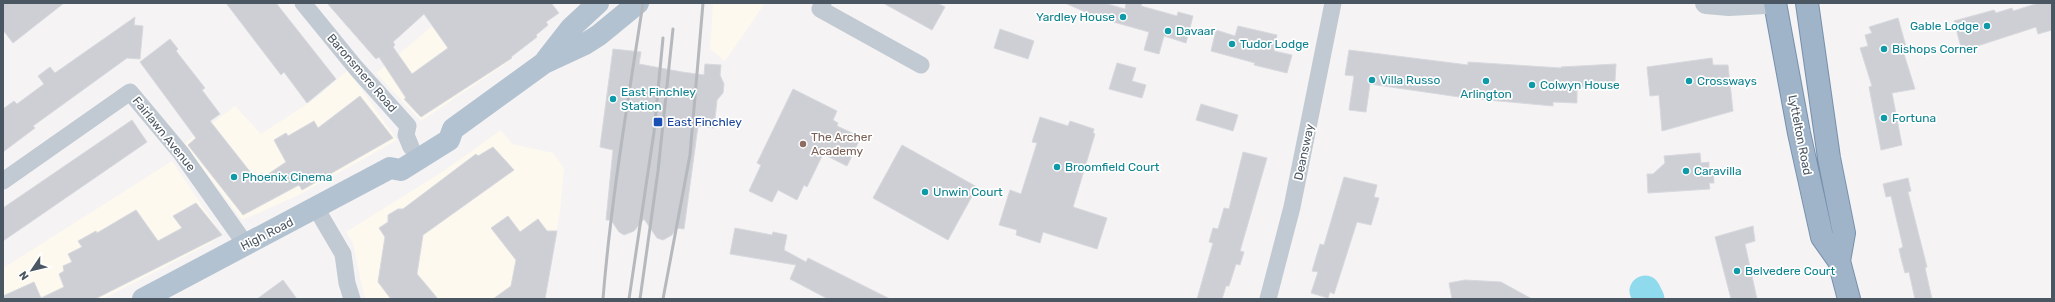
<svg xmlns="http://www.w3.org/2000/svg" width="2055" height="302" font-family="Rubik,sans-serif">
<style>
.commercial{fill:#fdf9ef}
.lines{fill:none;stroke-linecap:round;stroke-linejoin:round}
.river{stroke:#90daee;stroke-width:31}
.building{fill:#cdcfd5;stroke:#d7d9de;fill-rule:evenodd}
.trunk-casing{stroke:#7690ad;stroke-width:24}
.minor{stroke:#c1cad2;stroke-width:17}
.tertiary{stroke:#c1cad2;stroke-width:22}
.primary{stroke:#b3c2d1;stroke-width:22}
.trunk{stroke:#9fb4c9;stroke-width:22}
.rail{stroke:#b5b8bd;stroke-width:3}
.culture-dot{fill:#0f9aa8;stroke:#fff;stroke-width:1.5}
.transit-dot{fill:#1a4fb4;stroke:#fff;stroke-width:1.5}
.education-dot{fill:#8d6e63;stroke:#fff;stroke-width:1.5}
.labels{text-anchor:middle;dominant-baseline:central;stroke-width:3.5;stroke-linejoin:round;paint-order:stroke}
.culture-label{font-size:12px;fill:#0d838f;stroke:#fff;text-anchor:start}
.street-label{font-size:12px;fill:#4a5661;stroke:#fff}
.transit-label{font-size:12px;fill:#164399;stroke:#fff;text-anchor:start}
.education-label{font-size:12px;fill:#785e54;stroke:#fff;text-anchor:start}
</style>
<rect width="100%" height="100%" fill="#f5f3f3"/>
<path class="commercial" d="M460,3H473L513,59L421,121L376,73Z
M713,3H765L725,61L710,49Z
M348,70L397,140L299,195L242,220L184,144L235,106L261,134L316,98Z
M501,130L512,144L553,153L564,168L560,211L545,299H366L364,296L353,243L346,232L442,172Z
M172,161L222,235L211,243L103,299H3V265L5,267Z"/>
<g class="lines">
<path class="river" d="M1645,291L1649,299"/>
</g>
<path class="building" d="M3,3H64L13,43L3,30Z
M226,3H276L336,79L307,103L284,72L281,75Z
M327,3H551L559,13L546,22L548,25L536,35L537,37L511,57L512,58L421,117L404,99L406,98L379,57L376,59ZM424,14L448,48L412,74L393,47L395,45L393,42Z
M883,3H937L945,7L932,30Z
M1065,3H1104L1125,9L1126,3H1142L1141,6L1177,16L1178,12L1193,16L1186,43L1164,36L1159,54L1144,50L1149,32L1099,18Z
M2039,3H2052V30L2038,34L2036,27L1962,51L1954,21L1994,10L1996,13L2012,8L2013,11Z
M135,17L134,25L143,26L140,59L127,58L33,126L35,128L3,152V109L14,101L17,104L44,84L38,76L50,67L55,73Z
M1898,18L1907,50L1903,51L1915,89L1892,93L1902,145L1881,150L1869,87L1872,86L1860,48L1868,46L1865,35L1872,33L1869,27Z
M1238,26L1277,35L1274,51L1292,55L1287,73L1254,65L1255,63L1211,51L1216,30L1235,36Z
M1000,29L1034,41L1028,59L994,48Z
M170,39L178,49L176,51L205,88L202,90L220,114L210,121L255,178L262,173L264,177L286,162L274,140L286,133L288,136L314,121L318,128L360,96L393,138L302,190L299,185L243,215L188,145L196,138L140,62Z
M613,49L641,52L639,64L682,72L704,75L705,64L721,65L720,75L724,84L723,93L717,100L714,128L698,126L684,229L676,228L672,235L663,240L657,238L644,219L634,231L624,235L619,232L611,220H606L613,150L600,147Z
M1349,50L1468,65V62L1561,68V67L1616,64L1615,81L1598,82L1599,87H1577V103L1553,102V106L1466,98L1370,84L1366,112L1349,110L1354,76L1345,75Z
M1712,58L1713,65H1728L1733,111L1662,131L1659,95L1650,96L1647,67Z
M1117,63L1136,68L1132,81L1146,85L1142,98L1109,89Z
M793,89L837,111L833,120L838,123L837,126L861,137L847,166L823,154L807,187L804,185L797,200L778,190L772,202L749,191L761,165L757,163Z
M1201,104L1238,115L1233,131L1196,120Z
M1040,117L1068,126L1070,121L1094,129L1093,133L1095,134L1073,207L1107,218L1097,249L1043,232L1040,243L1016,235L1017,230L999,225L1010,190L1021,194L1037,143L1032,142Z
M132,120L147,142L3,241V208Z
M902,145L977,187L948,240L873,198Z
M493,147L514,170L423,235L417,274L438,299H391L378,282L385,237L379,228L388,222V215L398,209H403L476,154L478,156Z
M1243,152L1267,158L1240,251L1244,252L1240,265L1236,264L1229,286H1226L1222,299H1197L1213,243L1209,242L1213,228L1218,229L1224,208L1229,209Z
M1700,153L1701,163L1709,162V168H1713L1714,183H1709L1710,189L1648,193L1647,174H1653L1665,163L1664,156Z
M1344,177L1377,185L1374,197L1379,198L1371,225L1357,222L1334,294L1330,292L1328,298L1311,293L1318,272L1312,271L1320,244L1324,245Z
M1908,178L1911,191L1908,192L1927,267L1925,268L1932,299H1915L1909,272L1905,273L1901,258L1899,249L1903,247L1891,196L1886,197L1883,184Z
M196,203L222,235L95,299H3V296L34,282L41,298L64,287L59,274L64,271L63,266L72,262L68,254L82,247L78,241L96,231L97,233L136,210L158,241L182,228L173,216Z
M508,216L520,232L538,219L547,231H557L545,299H493L511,286L516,260L491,228Z
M1753,226L1755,241L1745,244L1757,299H1731L1715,237Z
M735,228L772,235L773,232L787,235L784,250L806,262L808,258L890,299H828L790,279L796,265L730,254Z
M283,280L297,299H257Z
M1465,280L1501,282L1532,299H1452L1449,283Z"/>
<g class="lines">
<g class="trunk-casing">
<path id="trunk" d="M1775,3L1799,133L1822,237L1839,261L1849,299
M1807,3L1829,158L1844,233L1839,261"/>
</g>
<path class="minor" d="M303,3L356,68L408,126L406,135L411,147
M823,3L820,9L921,65
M3,181L130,92L181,153L246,245
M316,208L343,254L347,283L352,299
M1268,299L1292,207L1333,3"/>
<path class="tertiary" d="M1706,3L1729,5L1765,3"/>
<path class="primary" d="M546,60L571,28L598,3
M143,299L390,168L401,170L449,140L453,129L544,63L585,44L599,35L638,3"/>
<use href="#trunk" class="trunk"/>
<path class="rail" d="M603,299C611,199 628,102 643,3
M629,299L654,132L663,38
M640,299L658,171L673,29
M663,299L690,155L703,3"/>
</g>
<g class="culture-dot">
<circle cx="1123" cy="17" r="4"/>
<circle cx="1987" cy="26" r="4"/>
<circle cx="1168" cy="31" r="4"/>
<circle cx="1232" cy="44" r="4"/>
<circle cx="1884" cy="49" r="4"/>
<circle cx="1372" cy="80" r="4"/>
<circle cx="1486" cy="81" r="4"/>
<circle cx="1689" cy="81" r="4"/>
<circle cx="1532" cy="85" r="4"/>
<circle cx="613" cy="99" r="4"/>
<circle cx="1884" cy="118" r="4"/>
<circle cx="1057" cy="167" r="4"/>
<circle cx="1686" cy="171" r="4"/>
<circle cx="234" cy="177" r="4"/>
<circle cx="925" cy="192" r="4"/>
<circle cx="1737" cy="271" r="4"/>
</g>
<rect class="transit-dot" x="653" y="117" width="10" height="10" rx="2"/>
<circle class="education-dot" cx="803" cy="144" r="4"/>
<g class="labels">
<g class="culture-label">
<text x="1115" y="17" text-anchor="end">Yardley House</text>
<text x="1979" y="26" text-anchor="end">Gable Lodge</text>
<text x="1176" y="31">Davaar</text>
<text x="1240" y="44">Tudor Lodge</text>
<text x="1892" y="49">Bishops Corner</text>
<text x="1380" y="80">Villa Russo</text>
<text x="1697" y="81">Crossways</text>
<text x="1540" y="85">Colwyn House</text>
<text x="621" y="92">East Finchley<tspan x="621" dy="14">Station</tspan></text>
<text x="1486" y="94" text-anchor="middle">Arlington</text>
<text x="1892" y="118">Fortuna</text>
<text x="1065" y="167">Broomfield Court</text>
<text x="1694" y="171">Caravilla</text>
<text x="242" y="177">Phoenix Cinema</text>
<text x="933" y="192">Unwin Court</text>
<text x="1745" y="271">Belvedere Court</text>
</g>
<g class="street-label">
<text transform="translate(362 73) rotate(49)">Baronsmere Road</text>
<text transform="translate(164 134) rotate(51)">Fairlawn Avenue</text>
<text transform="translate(1800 135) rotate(79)">Lyttelton Road</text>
<text transform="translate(1304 152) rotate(-78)">Deansway</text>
<text transform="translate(267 234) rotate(-27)">High Road</text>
</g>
<g class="transit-label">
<text x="667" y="122">East Finchley</text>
</g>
<g class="education-label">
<text x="811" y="137">The Archer<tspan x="811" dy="14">Academy</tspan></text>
</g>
</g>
<rect width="2055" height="302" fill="none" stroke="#4a5661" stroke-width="8"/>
<g transform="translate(32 270) rotate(235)" stroke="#ffffff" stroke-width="3" paint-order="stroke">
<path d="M0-3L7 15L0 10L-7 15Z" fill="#4a5661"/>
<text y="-6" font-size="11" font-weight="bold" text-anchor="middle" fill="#4a5661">N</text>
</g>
</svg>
